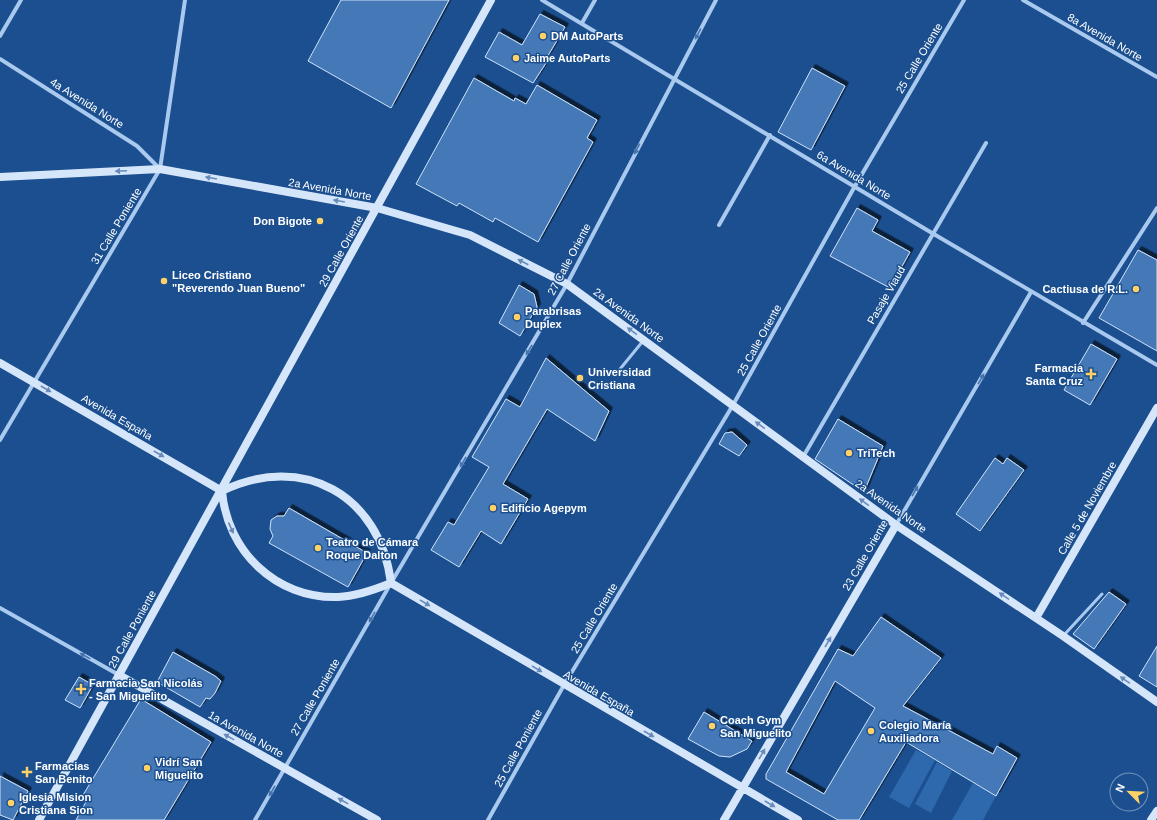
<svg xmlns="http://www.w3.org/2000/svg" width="1157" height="820" font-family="Helvetica,sans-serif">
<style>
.green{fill:#2e69ad}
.building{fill:#4478b7;stroke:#cfe3fa;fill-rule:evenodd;filter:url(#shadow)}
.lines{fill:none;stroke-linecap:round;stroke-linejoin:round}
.lane{stroke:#a9c9ee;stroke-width:3}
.street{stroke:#a9c9ee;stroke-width:4}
.secondary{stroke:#d6e6fa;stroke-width:8}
.oneway{fill:#4674ac}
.oneway2{fill:#668bba}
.poi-dot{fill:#ffd166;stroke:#1b4f8f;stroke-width:1.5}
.labels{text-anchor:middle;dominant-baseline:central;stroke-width:3;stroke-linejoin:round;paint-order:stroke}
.poi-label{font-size:11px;font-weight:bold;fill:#fff;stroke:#1b4f8f;text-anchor:start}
.street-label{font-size:11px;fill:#fff;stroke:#1b4f8f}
</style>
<defs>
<filter id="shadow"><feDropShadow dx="3.5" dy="-3.5" stdDeviation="0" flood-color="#0009"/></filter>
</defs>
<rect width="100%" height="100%" fill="#1b4f8f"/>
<path class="green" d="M916,750L935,760L909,808L889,797Z
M937,762L952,771L931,813L915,804Z
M973,783L996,796L983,820H952Z"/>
<path class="building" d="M341,0H449L391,108L308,61Z
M540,14L565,27L546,59L548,60L533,83L485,57L499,32L522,45Z
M812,68L845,86L811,150L778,132Z
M474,78L514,101L515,98L526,104L537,85L597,120L587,138L593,142L538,242L495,218L493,222L459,203L457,206L416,184Z
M857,208L878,220L872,231L910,252L890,288L830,256Z
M1138,250L1157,260V351L1099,318Z
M519,285L534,294L537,307L520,336L499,323Z
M1091,344L1117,359L1090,405L1064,390Z
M546,358L609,411L595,441L547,409L503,484L528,499L501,544L481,531L459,567L431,550L448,522L454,525L489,467L472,457L506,399L520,407Z
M838,419L883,446L864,492L815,459Z
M732,432L747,445L739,456L719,444L725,433Z
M995,458L1003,464L1007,458L1024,470L980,531L956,514Z
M289,508L367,553L348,587L269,543L273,536L270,529L271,520L277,516H284Z
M1109,592L1126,604L1094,649L1073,634Z
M881,617L941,658L903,706L993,754L997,746L1017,758L996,796L906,742L859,820H838L766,779V774L769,769L838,649L853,656ZM835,681L875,708L824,794L786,772Z
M1157,646V687L1139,676Z
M173,652L215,676L221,681L215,693L210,699L206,698L200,707L157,682Z
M79,677L93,685L80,708L65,700Z
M141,699L211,742L164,820H76L88,798L83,795Z
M704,712L752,741L747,749L730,757L719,756L688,739Z
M0,776L28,791L13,820L0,815Z"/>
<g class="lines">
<path class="lane" d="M616,374L643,341
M1064,635L1102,594"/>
<path class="street" d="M542,0L932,233L1157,365
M1023,0L1157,77
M582,23L595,0
M0,36L21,0
M0,59L137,146L160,169
M719,225L770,135
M1083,323L1157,208
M0,440L160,169L185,0
M803,457L986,143
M896,525L1031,292
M0,608L119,675
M255,820L391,583L567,284L716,0
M488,820L564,685L733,405L855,186L964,0"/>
<path class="secondary" d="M0,177L160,169L377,208L470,235L567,284L896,525L1063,636L1157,702
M0,363L222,491
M222,491C303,452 380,495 391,583
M222,491C227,551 276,599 338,597C357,596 374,590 391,583
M391,583L798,820
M1036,618L1157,408
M119,675L377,820
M39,820L491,0
M724,820L896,525
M1151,820L1157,811"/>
</g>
<defs><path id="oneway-solid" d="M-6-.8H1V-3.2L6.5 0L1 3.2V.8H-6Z"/></defs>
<g class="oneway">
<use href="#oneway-solid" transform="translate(698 34) rotate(118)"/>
<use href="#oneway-solid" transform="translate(637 149) rotate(117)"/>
<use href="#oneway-solid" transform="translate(529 350) rotate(121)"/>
<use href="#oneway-solid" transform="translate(981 379) rotate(-60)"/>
<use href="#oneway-solid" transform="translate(463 462) rotate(121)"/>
<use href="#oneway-solid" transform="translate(915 491) rotate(-60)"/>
<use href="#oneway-solid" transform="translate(372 617) rotate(120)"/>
<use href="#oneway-solid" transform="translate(85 656) rotate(-151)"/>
<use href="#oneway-solid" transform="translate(272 791) rotate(120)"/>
</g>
<g class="oneway2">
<use href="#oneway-solid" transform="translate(121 171) rotate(177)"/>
<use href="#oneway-solid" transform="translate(211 178) rotate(-170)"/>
<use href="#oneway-solid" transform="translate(339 201) rotate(-170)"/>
<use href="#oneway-solid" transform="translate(523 262) rotate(-153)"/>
<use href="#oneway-solid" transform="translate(632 331) rotate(-144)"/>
<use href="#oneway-solid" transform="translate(46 389) rotate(30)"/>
<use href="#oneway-solid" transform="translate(760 425) rotate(-144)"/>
<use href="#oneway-solid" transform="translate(159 454) rotate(30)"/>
<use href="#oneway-solid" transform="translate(864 502) rotate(-144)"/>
<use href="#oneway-solid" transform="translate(231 528) rotate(66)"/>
<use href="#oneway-solid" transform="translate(1004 596) rotate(-146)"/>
<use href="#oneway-solid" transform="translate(425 603) rotate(31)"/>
<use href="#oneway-solid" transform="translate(828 642) rotate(-60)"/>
<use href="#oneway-solid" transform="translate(537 669) rotate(31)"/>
<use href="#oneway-solid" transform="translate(1125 680) rotate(-145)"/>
<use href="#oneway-solid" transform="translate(649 734) rotate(30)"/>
<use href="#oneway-solid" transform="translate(229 737) rotate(-151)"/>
<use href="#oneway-solid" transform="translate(762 754) rotate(-60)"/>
<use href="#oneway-solid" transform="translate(343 801) rotate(-151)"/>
<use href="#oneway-solid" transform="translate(770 804) rotate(30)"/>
</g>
<g class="poi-dot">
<circle cx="543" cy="36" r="4"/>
<circle cx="516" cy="58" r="4"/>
<circle cx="320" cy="221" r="4"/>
<circle cx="164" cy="281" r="4"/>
<circle cx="1136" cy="289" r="4"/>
<circle cx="517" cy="317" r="4"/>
<path d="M1089 368h4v4h4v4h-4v4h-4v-4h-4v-4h4z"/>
<circle cx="580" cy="378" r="4"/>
<circle cx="849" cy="453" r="4"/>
<circle cx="493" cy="508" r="4"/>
<circle cx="318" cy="548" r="4"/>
<path d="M79 683h4v4h4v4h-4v4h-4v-4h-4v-4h4z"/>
<circle cx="712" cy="726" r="4"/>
<circle cx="871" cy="731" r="4"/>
<circle cx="147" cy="768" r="4"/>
<path d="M25 766h4v4h4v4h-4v4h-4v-4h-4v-4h4z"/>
<circle cx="11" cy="803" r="4"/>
</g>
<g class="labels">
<g class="poi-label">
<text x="551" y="36">DM AutoParts</text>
<text x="524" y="58">Jaime AutoParts</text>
<text x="312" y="221" text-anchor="end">Don Bigote</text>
<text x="172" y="275">Liceo Cristiano<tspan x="172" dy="13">"Reverendo Juan Bueno"</tspan></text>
<text x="1128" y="289" text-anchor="end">Cactiusa de R.L.</text>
<text x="525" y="311">Parabrisas<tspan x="525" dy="13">Duplex</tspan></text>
<text x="1083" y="368" text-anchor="end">Farmacia<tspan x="1083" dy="13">Santa Cruz</tspan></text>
<text x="588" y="372">Universidad<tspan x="588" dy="13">Cristiana</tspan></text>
<text x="857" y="453">TriTech</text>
<text x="501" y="508">Edificio Agepym</text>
<text x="326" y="542">Teatro de Cámara<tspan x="326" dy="13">Roque Dalton</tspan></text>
<text x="89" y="683">Farmacia San Nicolás<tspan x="89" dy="13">- San Miguelito</tspan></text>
<text x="720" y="720">Coach Gym<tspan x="720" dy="13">San Miguelito</tspan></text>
<text x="879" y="725">Colegio María<tspan x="879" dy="13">Auxiliadora</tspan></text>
<text x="155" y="762">Vidrí San<tspan x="155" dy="13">Miguelito</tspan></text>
<text x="35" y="766">Farmacias<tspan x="35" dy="13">San Benito</tspan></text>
<text x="19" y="797">Iglesia Mision<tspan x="19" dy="13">Cristiana Sion</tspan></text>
</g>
<g class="street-label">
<text transform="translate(1105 37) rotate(30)">8a Avenida Norte</text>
<text transform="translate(919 58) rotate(-59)">25 Calle Oriente</text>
<text transform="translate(87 103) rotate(32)">4a Avenida Norte</text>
<text transform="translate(854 175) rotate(31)">6a Avenida Norte</text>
<text transform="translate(330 189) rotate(10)">2a Avenida Norte</text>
<text transform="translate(116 226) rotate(-59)">31 Calle Poniente</text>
<text transform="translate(341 251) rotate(-61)">29 Calle Oriente</text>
<text transform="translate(569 259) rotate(-62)">27 Calle Oriente</text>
<text transform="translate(886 295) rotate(-60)">Pasaje Viaud</text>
<text transform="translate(629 315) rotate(36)">2a Avenida Norte</text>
<text transform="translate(759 340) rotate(-61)">25 Calle Oriente</text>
<text transform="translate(117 417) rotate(30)">Avenida España</text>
<text transform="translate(891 506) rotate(35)">2a Avenida Norte</text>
<text transform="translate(1087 508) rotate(-60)">Calle 5 de Noviembre</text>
<text transform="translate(865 555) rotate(-60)">23 Calle Oriente</text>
<text transform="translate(594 618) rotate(-59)">25 Calle Oriente</text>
<text transform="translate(132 629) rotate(-61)">29 Calle Poniente</text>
<text transform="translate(599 693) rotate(30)">Avenida España</text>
<text transform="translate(315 697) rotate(-60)">27 Calle Poniente</text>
<text transform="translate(246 734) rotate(29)">1a Avenida Norte</text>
<text transform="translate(518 748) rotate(-61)">25 Calle Poniente</text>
</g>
</g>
<g transform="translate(1129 792) rotate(294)"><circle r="19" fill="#1b4f8f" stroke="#7695bc"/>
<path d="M0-3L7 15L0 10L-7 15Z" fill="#ffd166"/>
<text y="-6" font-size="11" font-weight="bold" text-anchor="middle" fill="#ffffff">N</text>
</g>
</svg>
